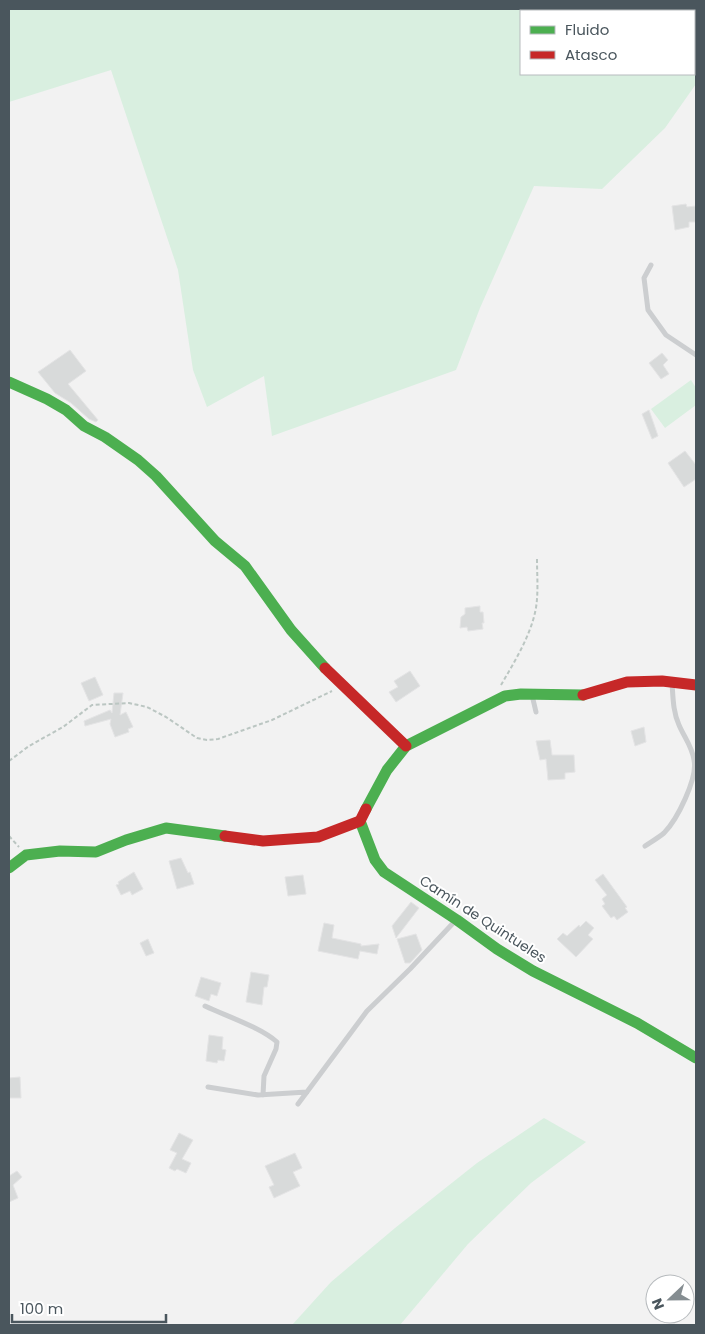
<svg xmlns="http://www.w3.org/2000/svg" width="705" height="1334" font-family="Poppins,sans-serif">
<style>
.green{fill:#d9efe0;fill-rule:evenodd}
.building{fill:#d8dada;stroke:#e4e4e5}
.lines{fill:none;stroke-linecap:round;stroke-linejoin:round}
.path{stroke:#bbc6c2;stroke-width:2;stroke-dasharray:4 2.5;stroke-linecap:butt}
.lane{stroke:#ccced0;stroke-width:5}
.fast{stroke:#4caf50;stroke-width:11}
.jam{stroke:#c62828;stroke-width:11}
.labels{text-anchor:middle;dominant-baseline:central;stroke-width:4;stroke-linejoin:round;paint-order:stroke}
.street-label{font-size:14px;fill:#4a565d;stroke:#fff}
</style>
<rect width="100%" height="100%" fill="#f2f2f2"/>
<path class="green" d="M9,9H696V84L665,128L602,189L534,186L480,308L456,370L272,436L264,376L207,407L193,370L178,270L111,70L9,102ZM521,11H694V74H521Z
M691,380L696,388V405L665,428L651,409Z
M544,1118L586,1142L531,1183L468,1244L400,1325H292L331,1282L395,1228L477,1163Z"/>
<path class="building" d="M686,204L687,207L696,206V222H689V227L675,230L672,206Z
M70,350L86,371L68,384L98,420L96,422L89,419L71,403L55,393L38,372Z
M662,353L668,360L663,365L669,374L661,379L649,363Z
M649,410L658,436L652,439L642,414Z
M685,451L696,465V479L684,487L668,463Z
M480,606V612H483L484,623H482L483,629L468,631L467,627L460,628L461,617L465,614V608Z
M410,671L420,686L396,702L389,692L398,687L394,681Z
M95,677L103,695L89,701L81,683Z
M114,693H123L120,715L126,712L133,727L128,729L129,732L115,737L110,724L111,719L85,726L84,721L110,710L112,713Z
M644,727L646,742L635,746L631,731Z
M550,740L552,755H574L575,772L565,773V779L548,780L546,759L540,760L536,741Z
M181,858L188,873L190,872L194,884L177,889L169,861Z
M134,872L143,889L132,895L130,891L121,895L116,885L119,884L118,882Z
M603,874L627,907L625,908L628,912L617,920L614,916L611,918L602,906L605,904L602,899L607,895L595,880Z
M303,875L306,894L288,896L285,877Z
M411,902L419,908L396,938L392,926Z
M586,921L594,928L588,935L593,939L576,957L557,939L563,933L567,936L579,925L580,927Z
M324,923L334,925L332,938L361,944V946L379,944L377,954L360,951L358,959L318,951Z
M416,934L422,950L410,963H405L397,939Z
M148,939L154,953L146,956L140,943Z
M251,972L269,975L267,987H264L262,1005L246,1002Z
M201,977L221,983L217,996L211,994L209,1001L195,996Z
M209,1035L223,1037L222,1049L226,1050L224,1061L218,1060L217,1063L206,1061Z
M20,1077L21,1098H9V1078Z
M179,1133L193,1140L182,1159L191,1163L186,1173L177,1169L175,1171L169,1168L177,1153L170,1150Z
M295,1153L302,1168L293,1172L300,1186L274,1198L269,1187L274,1185L265,1166Z
M17,1171L22,1177L13,1185L18,1198L9,1202V1176Z"/>
<g class="lines">
<path class="path" d="M501,685C516,659 535,629 537,599C538,586 537,572 537,559
M9,761L29,746L63,727L92,705L129,703L147,707L166,717L197,738L207,740L218,739L272,720L332,691
M9,836L19,847"/>
<path class="lane" d="M651,265L644,278L648,310L666,335L696,355
M532,695L536,712
M645,846C651,842 658,838 664,833C677,820 698,778 694,760C692,746 684,737 679,725C673,712 673,697 672,683
M205,1006C226,1016 260,1027 277,1042L276,1049L264,1076L263,1095
M208,1087L258,1095L307,1092
M298,1104L367,1011L410,969L456,920"/>
<path class="fast" d="M9,382L47,399L66,410L84,426L105,437L138,460L156,476L215,541L245,566L291,630L325,668
M366,809L387,770L406,746L505,696L521,694L583,695
M360,821L375,860L384,872L457,920L497,949L533,971L637,1023L696,1058
M9,868L26,855L60,851L96,852L126,840L166,828L225,836"/>
<path class="jam" d="M325,668L406,746
M583,695L627,682L662,681L696,685
M225,836L263,841L318,837L360,821L366,809"/>
</g>
<g class="labels">
<g class="street-label">
<text transform="translate(483 919) rotate(33)">Camín de Quintueles</text>
</g>
</g>
<rect width="705" height="1334" fill="none" stroke="#4a565d" stroke-width="20"/>
<rect x="520" y="10" width="175" height="65" fill="#ffffff" stroke="#b7bbbe"/>
<rect x="530" y="26" width="25" height="8" fill="#4caf50" stroke="#b7bbbe"/>
<text x="565" y="35" font-size="15" fill="#4a565d">Fluido</text>
<rect x="530" y="51" width="25" height="8" fill="#c62828" stroke="#b7bbbe"/>
<text x="565" y="60" font-size="15" fill="#4a565d">Atasco</text>
<g transform="translate(670 1299) rotate(248)"><circle r="24" fill="#ffffff" stroke="#b7bbbe"/>
<path d="M0-4L9 19L0 12L-9 19Z" fill="#858d91"/>
<text y="-8" font-size="14" font-weight="bold" text-anchor="middle" fill="#4a565d">N</text>
</g>
<path d="M12 1314v8h154v-8" fill="none" stroke="#4a565d" stroke-width="2.5"/>
<text x="20" y="1314" font-size="15" fill="#4a565d" stroke="#ffffff" stroke-width="4" paint-order="stroke">100 m</text>
</svg>
